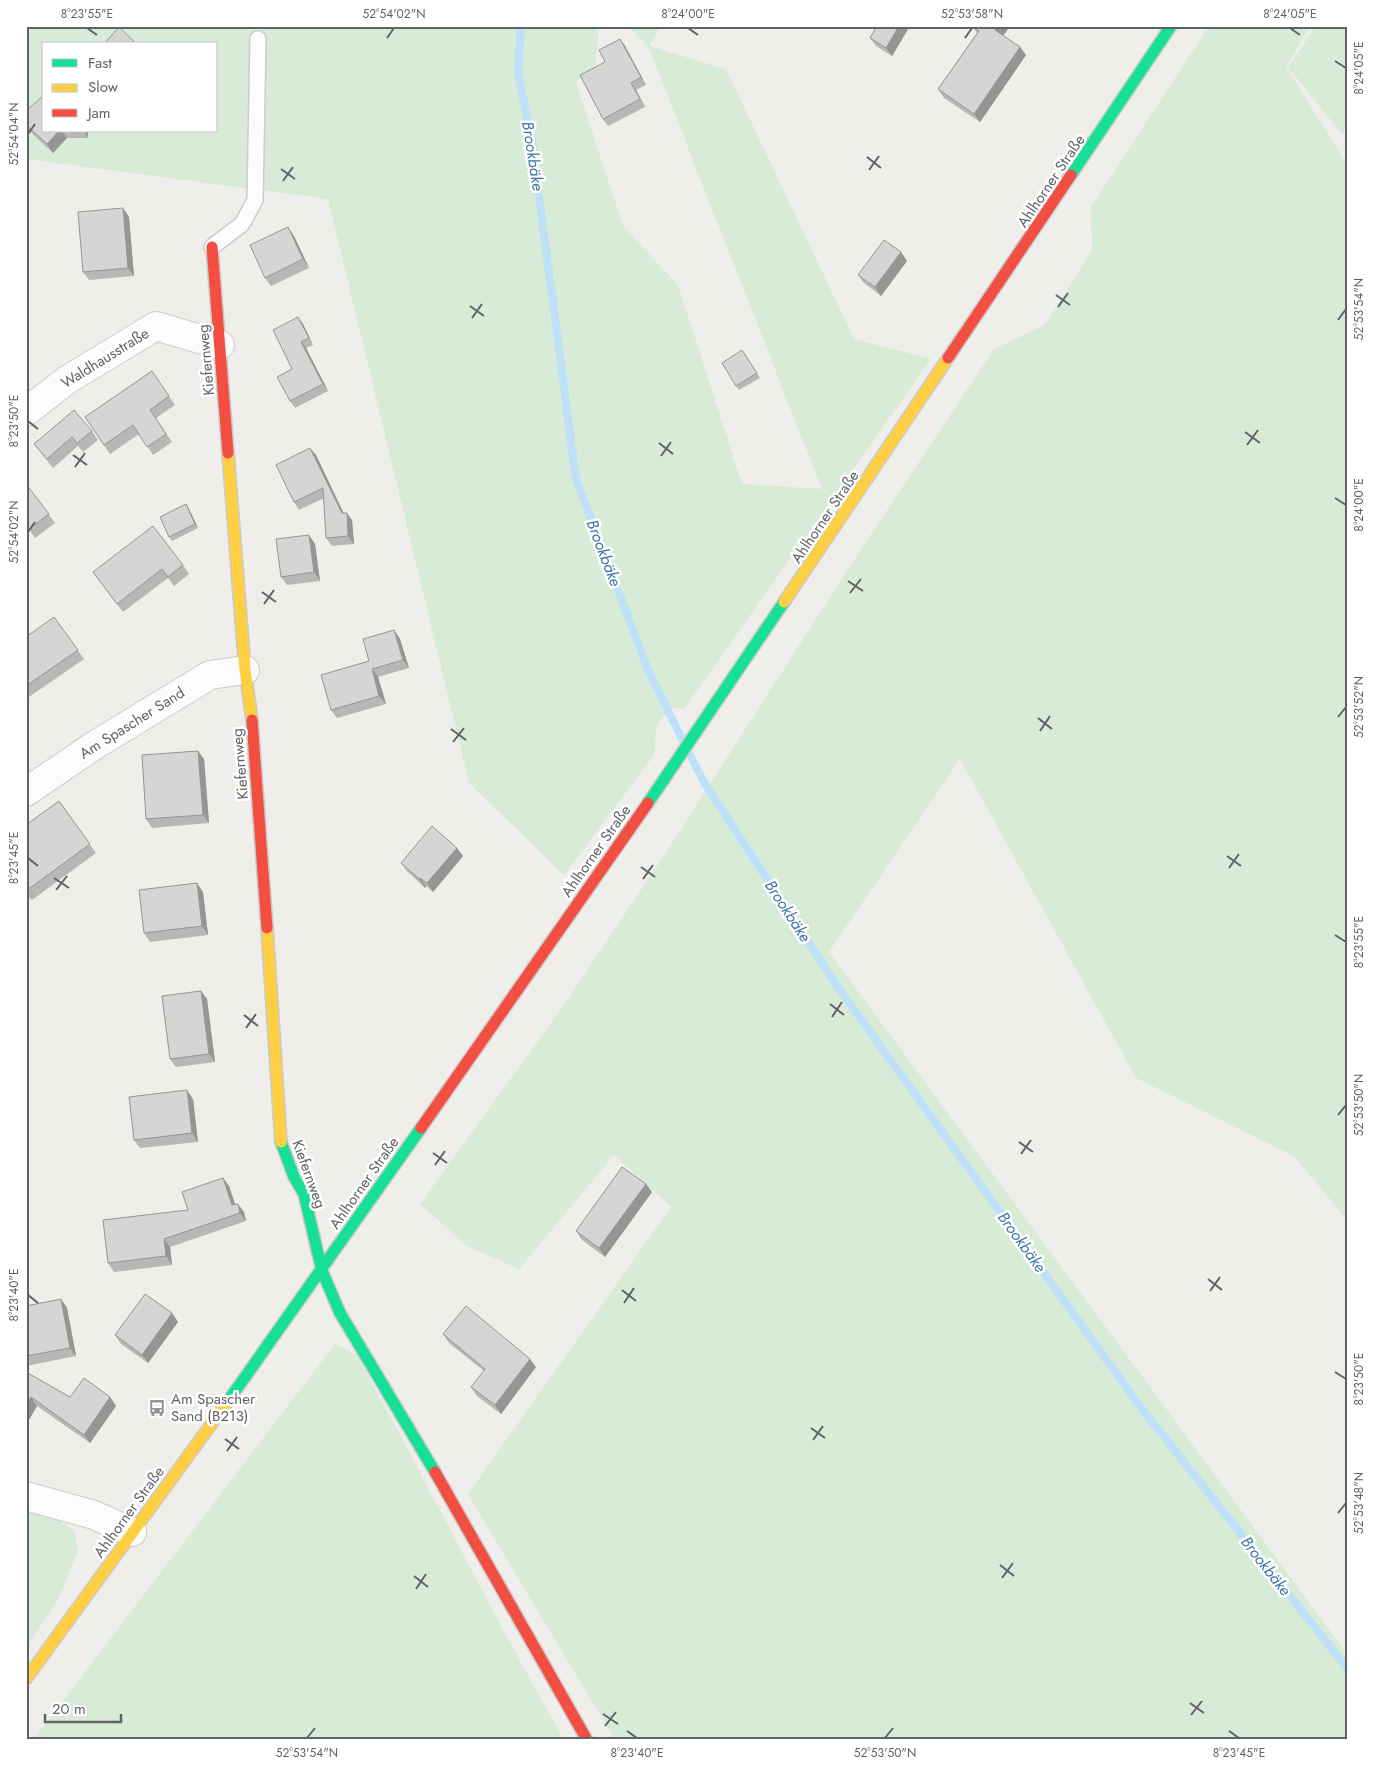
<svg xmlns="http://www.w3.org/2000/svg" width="1373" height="1766" font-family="Jost,sans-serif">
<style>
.green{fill:#d8ebd6;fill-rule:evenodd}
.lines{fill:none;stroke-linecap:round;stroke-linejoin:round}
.stream{stroke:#bfe0f9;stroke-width:8}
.lane-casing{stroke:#cbcccc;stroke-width:18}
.street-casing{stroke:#cbcccc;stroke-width:30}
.fast-casing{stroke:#cacacb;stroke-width:14}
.slow-casing{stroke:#cacacb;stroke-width:14}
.jam-casing{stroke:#cacacb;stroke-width:14}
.lane{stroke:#fdfcfc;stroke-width:15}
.street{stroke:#fdfcfc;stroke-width:28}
.fast{stroke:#16e098;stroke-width:11}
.slow{stroke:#ffcf43;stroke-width:11}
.jam{stroke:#f24e42;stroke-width:11}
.wall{fill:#b8b7b5}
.shaded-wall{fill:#969594}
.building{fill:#d6d5d3;stroke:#969594}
.ticks{fill:none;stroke:#5f6368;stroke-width:2}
.labels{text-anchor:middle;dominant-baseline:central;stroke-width:5;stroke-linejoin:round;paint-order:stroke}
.street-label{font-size:15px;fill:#5f6368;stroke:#fff}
.poi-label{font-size:15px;fill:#5f6368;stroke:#fff;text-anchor:start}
.water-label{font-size:16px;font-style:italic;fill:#4174aa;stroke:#fff}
.neatline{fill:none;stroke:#5f6368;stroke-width:2}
.ticks-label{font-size:12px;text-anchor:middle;fill:#5f6368}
</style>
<rect width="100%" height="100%" fill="#efeeea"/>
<path class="green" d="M26,26H599L596,64L576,82L623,226L678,285L742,484L822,489L648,46L628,26H660L649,46L726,69L854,339L931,359L684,709L670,708L657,725L654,755L564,875L469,783L328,199L26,159ZM44,44H216V131H44Z
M1209,26H1310L1286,67L1347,164V1220L1294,1156L1136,1078L960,759L829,952L1347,1654V1740H615L468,1494L671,1207L614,1155L519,1269L467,1246L420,1204L564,1005L665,854L852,563L994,349L1045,325L1092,250L1091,207Z
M1316,26H1347V129L1342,134L1288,67Z
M335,1344L357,1355C427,1483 492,1613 564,1740H33Z
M26,1507L50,1514L74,1531L78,1551L56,1604L26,1647Z"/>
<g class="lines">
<path class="stream" d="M521,26L518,72L532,142L576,479L648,670L683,741
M689,753L705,784L837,986L1142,1409L1347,1668"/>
<g class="lane-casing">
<path id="lane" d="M212,247L242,224L255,200L258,39"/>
</g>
<g class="street-casing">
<path id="street" d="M26,412L67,380L156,326L220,345
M26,792L95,745L210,675L245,670
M26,1496L94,1515L132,1532"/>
</g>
<g class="fast-casing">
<path id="fast" d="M1071,175L1171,26
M648,803L784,602
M281,1142L294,1177L304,1194L322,1271L340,1313L435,1472
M226,1404L421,1128"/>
</g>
<g class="slow-casing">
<path id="slow" d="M228,453L245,670L252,720
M784,602L948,358
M267,928L281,1142
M26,1679L226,1404"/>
</g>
<g class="jam-casing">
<path id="jam" d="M212,247L228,453
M948,358L1071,175
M252,720L267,928
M421,1128L648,803
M435,1472L587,1740"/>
</g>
<use href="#lane" class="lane"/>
<use href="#street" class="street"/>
<use href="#fast" class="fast"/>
<use href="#slow" class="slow"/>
<use href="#jam" class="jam"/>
</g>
<path class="wall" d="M877,26H910L892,56L876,46L870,38Z
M972,26H1010L1003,36L1020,47L1026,55L980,122L944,98L938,89L977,33Z
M620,39L625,46L646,85L636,90L645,107L608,126L603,119L605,62Z
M26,111L44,131H88V138H67L53,153L26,128Z
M123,208L129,217L134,276L89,280L83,272Z
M294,236L309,268L271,286L265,278Z
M907,261L881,296L864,283L858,275Z
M298,317L303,324L313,345L306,348L328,391L295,408L290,401L292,369Z
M742,350L760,378L739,390L736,386Z
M152,371L175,405L156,418L172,442L153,455L139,434L110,454L85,417Z
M92,431L98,440L83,452L78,446L53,468L34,444Z
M316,455L343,513L352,520L354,544L332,546L326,538L324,498L299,510L294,502Z
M26,484L55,523L35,538L29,529L26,531Z
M186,504L189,509L198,528L172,541L169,537Z
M315,544L320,581L287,585L281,577Z
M183,565L189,574L174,586L168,578L123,612L93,572Z
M54,617L84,659L26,699V637Z
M394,630L400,639L409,668L378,677L386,704L337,718L331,710Z
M204,759L209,823L152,828L146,819Z
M59,801L96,853L32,900L27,895L26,896V825Z
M457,848L463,856L433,892L426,886L425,888L407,871L401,863Z
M203,892L208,935L150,942L144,933Z
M201,991L207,999L215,1062L176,1067L170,1059Z
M193,1099L198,1142L140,1148L134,1140Z
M223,1178L229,1186L235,1204L244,1212L246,1221L170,1247L172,1265L114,1272L108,1263L188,1210Z
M646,1184L652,1192L605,1257L582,1240L576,1231Z
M61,1299L67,1308L76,1356L26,1366V1306Z
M172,1313L178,1322L148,1363L121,1344L115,1335Z
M443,1334L536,1367L501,1414L477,1396L471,1387L484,1371L449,1343Z
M26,1372L70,1397H110L116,1406L90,1443L37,1406L26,1425Z"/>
<path class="shaded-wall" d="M899,26H910L892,56L886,48Z
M998,26H1010L1001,39L995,30Z
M620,39L625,46L646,85L641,77Z
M1020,47L1026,55L980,122L974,114Z
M631,83L636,90L645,107L640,99Z
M59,131H62L67,138L53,153L47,144Z
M84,131H88V138Z
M123,208L129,217L134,276L128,268Z
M288,227L294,236L309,268L303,259Z
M901,252L907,261L881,296L875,287Z
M298,317L303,324L313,345L309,338Z
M301,342L306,348L328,391L323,384Z
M310,448L316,455L347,520L342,513Z
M186,504L189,509L198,528L195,524Z
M347,513L352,520L354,544L348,536Z
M309,535L315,544L320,581L314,572Z
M394,630L400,639L409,668L403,660Z
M372,669L378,677L386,704L379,696Z
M198,751L204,759L209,823L203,815Z
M457,848L463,856L433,892L427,883Z
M420,878L426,886L425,888L419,879Z
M197,883L203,892L208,935L202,926Z
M201,991L207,999L215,1062L209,1054Z
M187,1090L193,1099L198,1142L192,1133Z
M223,1178L229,1186L238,1213L232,1205Z
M646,1184L652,1192L605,1257L599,1248Z
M238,1204L244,1212L246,1221L240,1213Z
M164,1239L170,1247L172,1265L166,1256Z
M61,1299L67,1308L76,1356L70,1348Z
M172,1313L178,1322L148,1363L142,1355Z
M530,1359L536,1367L501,1414L495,1405Z
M31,1397L37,1406L26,1425V1406Z
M110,1397L116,1406L90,1443L84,1435Z"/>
<path class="building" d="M877,26H899L886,48L870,38Z
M972,26H998L995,30L1020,47L974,114L938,89L979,31Z
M119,27L137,44H104Z
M620,39L641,77L631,83L640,99L603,119L580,75L605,62L599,50Z
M44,95V131H59L47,144L26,125V111Z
M123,208L128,268L83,272L78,212Z
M288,227L303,259L265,278L250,245Z
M884,240L901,252L875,287L858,275Z
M298,317L309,338L301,342L323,384L290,401L277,377L292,369L273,330Z
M742,350L757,373L736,386L722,363Z
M152,371L169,396L150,410L166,434L147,447L133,425L104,445L85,417Z
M74,410L92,431L77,443L72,437L47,459L34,444Z
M310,448L342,513H347L348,536L326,538L323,488L294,502L276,465Z
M26,484L49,514L29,529L26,526Z
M186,504L195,524L169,537L160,517Z
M153,526L183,565L168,577L162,569L117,604L93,572Z
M309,535L314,572L281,577L276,539Z
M54,617L78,650L26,686V637Z
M394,630L403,660L372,669L379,696L331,710L321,675L369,661L363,639Z
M198,751L203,815L146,819L142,755Z
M59,801L90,844L26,891V825Z
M432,826L457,848L427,883L420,878L419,879L401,863Z
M197,883L202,926L144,933L139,890Z
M201,991L209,1054L170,1059L162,996Z
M187,1090L192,1133L134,1140L129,1097Z
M622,1167L646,1184L599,1248L576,1231Z
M223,1178L232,1205L238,1204L240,1213L164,1239L166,1256L108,1263L103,1220L188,1210L182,1192Z
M145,1294L172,1313L142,1355L115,1335Z
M61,1299L70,1348L26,1356V1306Z
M466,1306L530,1359L495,1405L471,1387L485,1369L443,1334Z
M26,1372L70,1397L84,1378L110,1397L84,1435L31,1397L26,1406Z"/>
<path class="ticks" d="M87,28L97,35M688,28L698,35M1290,28L1300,35M387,38L394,28M965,38L972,28M1335,61L1346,68M28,134L35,124M867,157L881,168M281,169L295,179M869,170L879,156M283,181L293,167M1056,295L1070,305M470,306L484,316M1058,307L1068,293M472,318L482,304M1338,320L1346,309M28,421L38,429M1245,432L1260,443M659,443L673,454M1247,445L1258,430M73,455L87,465M661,456L671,442M75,467L85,453M1335,498L1346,505M28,532L35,522M848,581L863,591M262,592L276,602M850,593L861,579M264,604L274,590M1338,717L1346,707M1038,718L1052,729M451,729L466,740M1040,731L1050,716M453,742L464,728M1227,856L1241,866M28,858L38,866M641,867L655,877M1229,868L1239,854M54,878L69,888M643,879L653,865M56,890L67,876M1335,935L1346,942M830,1004L844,1015M244,1015L258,1026M832,1017L842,1002M246,1028L256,1014M1338,1115L1346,1105M1019,1142L1033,1152M433,1153L447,1163M1021,1154L1031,1140M435,1165L445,1151M1208,1279L1222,1290M622,1290L636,1301M1210,1291L1220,1277M28,1295L38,1303M624,1303L634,1288M1335,1372L1346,1379M811,1428L825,1438M225,1439L239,1449M813,1440L823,1426M227,1451L237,1437M1338,1513L1346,1503M1000,1565L1014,1576M414,1576L428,1587M1002,1578L1013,1563M416,1589L426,1574M1190,1703L1204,1713M603,1714L618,1724M1191,1715L1202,1701M605,1726L616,1712M627,1731L637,1738M1229,1731L1239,1738M307,1738L315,1728M885,1738L893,1728"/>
<defs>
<g id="bus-bare" transform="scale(1.35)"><path d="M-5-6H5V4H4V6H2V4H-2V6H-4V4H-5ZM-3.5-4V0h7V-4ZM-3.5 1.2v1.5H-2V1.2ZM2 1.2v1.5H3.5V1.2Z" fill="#919496" stroke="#fff" stroke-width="2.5" paint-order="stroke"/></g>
</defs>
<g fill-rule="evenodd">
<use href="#bus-bare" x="157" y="1408"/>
</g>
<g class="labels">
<g class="street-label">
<text transform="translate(1051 181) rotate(-56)">Ahlhorner Straße</text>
<text transform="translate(105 358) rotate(-32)">Waldhausstraße</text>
<text transform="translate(206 360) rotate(-95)">Kiefernweg</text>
<text transform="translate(825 517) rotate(-56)">Ahlhorner Straße</text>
<text transform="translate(132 723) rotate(-32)">Am Spascher Sand</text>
<text transform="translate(240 764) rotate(-95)">Kiefernweg</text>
<text transform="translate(596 851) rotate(-55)">Ahlhorner Straße</text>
<text transform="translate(309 1174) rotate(70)">Kiefernweg</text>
<text transform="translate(364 1183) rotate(-55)">Ahlhorner Straße</text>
<text transform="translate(129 1512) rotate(-54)">Ahlhorner Straße</text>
</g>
<g class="poi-label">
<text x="171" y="1399">Am Spascher<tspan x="171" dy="17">Sand (B213)</tspan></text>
</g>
<g class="water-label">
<text transform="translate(533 156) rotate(81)">Brookbäke</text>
<text transform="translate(604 553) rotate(69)">Brookbäke</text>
<text transform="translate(788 911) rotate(57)">Brookbäke</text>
<text transform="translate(1022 1242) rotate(54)">Brookbäke</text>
<text transform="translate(1266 1566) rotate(52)">Brookbäke</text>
</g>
</g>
<rect width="1373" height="1766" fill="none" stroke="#ffffff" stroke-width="55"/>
<rect x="42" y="42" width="175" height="90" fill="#ffffff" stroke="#bfc1c3"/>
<rect x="52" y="59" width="25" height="8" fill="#16e098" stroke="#bfc1c3"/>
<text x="88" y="68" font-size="15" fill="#5f6368">Fast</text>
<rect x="52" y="84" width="25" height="8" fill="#ffcf43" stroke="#bfc1c3"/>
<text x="88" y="92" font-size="15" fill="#5f6368">Slow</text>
<rect x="52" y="109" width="25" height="8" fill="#f24e42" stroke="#bfc1c3"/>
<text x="88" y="118" font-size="15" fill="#5f6368">Jam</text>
<path d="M45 1714v8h76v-8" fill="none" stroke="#5f6368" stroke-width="2.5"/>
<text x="52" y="1714" font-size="15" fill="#5f6368" stroke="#ffffff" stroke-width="4" paint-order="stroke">20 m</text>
<rect x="28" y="28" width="1318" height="1710" class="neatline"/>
<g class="ticks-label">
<text x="87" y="18">8°23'55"E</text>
<text x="394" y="18">52°54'02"N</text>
<text x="688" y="18">8°24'00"E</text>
<text x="972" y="18">52°53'58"N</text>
<text x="1290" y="18">8°24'05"E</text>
<text transform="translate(1359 68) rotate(-90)" y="4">8°24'05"E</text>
<text transform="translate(14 134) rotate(-90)" y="4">52°54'04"N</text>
<text transform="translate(1359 309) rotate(-90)" y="4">52°53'54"N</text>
<text transform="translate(14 421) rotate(-90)" y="4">8°23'50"E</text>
<text transform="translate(1359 505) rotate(-90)" y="4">8°24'00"E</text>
<text transform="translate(14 532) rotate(-90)" y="4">52°54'02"N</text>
<text transform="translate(1359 707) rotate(-90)" y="4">52°53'52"N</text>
<text transform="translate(14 858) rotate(-90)" y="4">8°23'45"E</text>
<text transform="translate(1359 942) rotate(-90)" y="4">8°23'55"E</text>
<text transform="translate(1359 1105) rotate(-90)" y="4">52°53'50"N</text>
<text transform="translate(14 1295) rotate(-90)" y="4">8°23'40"E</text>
<text transform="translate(1359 1379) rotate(-90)" y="4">8°23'50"E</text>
<text transform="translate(1359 1503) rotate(-90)" y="4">52°53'48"N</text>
<text x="307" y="1757">52°53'54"N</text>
<text x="637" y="1757">8°23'40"E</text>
<text x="885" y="1757">52°53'50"N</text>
<text x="1239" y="1757">8°23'45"E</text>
</g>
</svg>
